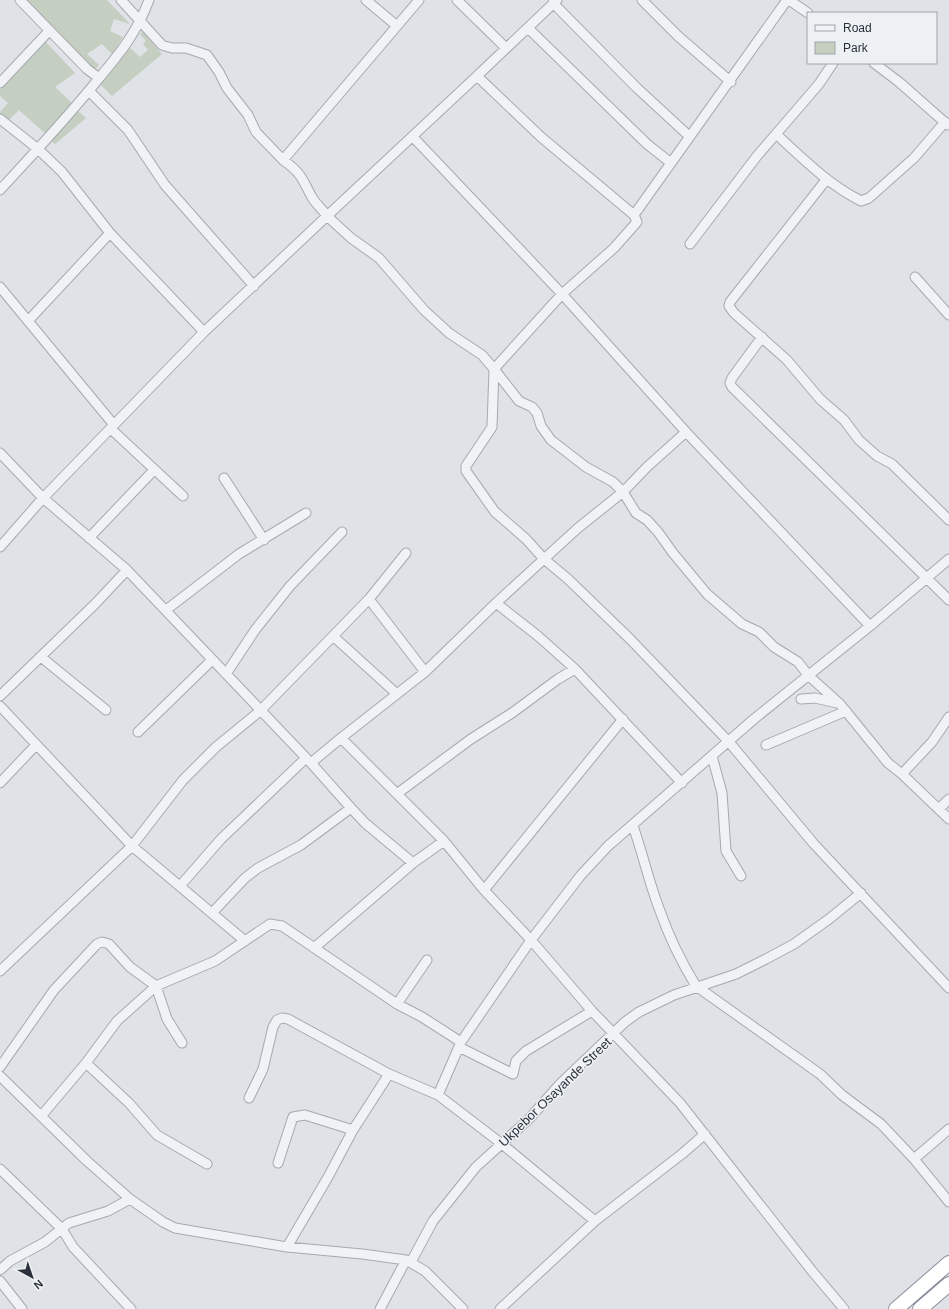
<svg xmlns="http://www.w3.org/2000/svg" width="949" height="1309" font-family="Arial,sans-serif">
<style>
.green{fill:#c4cfc1}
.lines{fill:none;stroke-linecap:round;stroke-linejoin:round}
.minor-casing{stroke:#a5a9b0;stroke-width:11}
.highway-casing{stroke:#888f9b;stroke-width:16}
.minor{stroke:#f1f2f5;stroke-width:9}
.highway{stroke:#fff;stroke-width:14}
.labels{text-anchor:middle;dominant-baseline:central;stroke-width:3;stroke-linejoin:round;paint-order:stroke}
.street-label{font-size:13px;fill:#2a303c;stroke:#eef1f4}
</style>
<rect width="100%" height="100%" fill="#dfe2e6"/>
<path class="green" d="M24,0H107L130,24L114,19L110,31L123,37L112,54L102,44L87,54L99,65L92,73Z
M143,32L162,54L112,96L100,84L130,48L140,57L148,50L143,44L146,41L140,34Z
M45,41L75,73L55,87L73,104L46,134L19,110L7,122L0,116V112L8,103L0,96V89Z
M78,111L86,118L55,144L51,141Z"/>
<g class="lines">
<g class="minor-casing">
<path id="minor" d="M20,0L87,69L99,78
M121,0L162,45L172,48H186L207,55L219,72L227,88L248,115L256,132L283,160
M366,0L397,26
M419,0L283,160C303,174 302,180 313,199C317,205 323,210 327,216L477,76
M457,0L506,48
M642,0L678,36L731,82
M789,0L808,13
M553,3L637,88L689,136
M528,28L647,144L671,163
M833,63L819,84L776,134C803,159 828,184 861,201L869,198L914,158L945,122
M874,63L899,82L948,125
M0,83L49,31
M89,91L128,130L165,185L254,286
M0,119L38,149L62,172L110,233L204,332
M413,137L562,294L686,432L870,626
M826,180L730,302L729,306L734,313L787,360L820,399L844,420L859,440L877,456L892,464L949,520
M0,190C34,153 69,116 100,77C121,52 137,32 149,0
M634,215L787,0
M690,244L757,156L776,134
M915,277L949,315
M0,287L114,425
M28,321L110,233
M762,337L732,378L730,383L732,387L949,600
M494,369L519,401L532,407L537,413L541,426L551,440L586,467L613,482L623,492L636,513L647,520L658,532L673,553L707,594L742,624L759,632L774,647L798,662L808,675L840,704L888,763L902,774L932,742L949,717
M494,369L492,427L466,466V471L495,512L526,539L544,559L578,528L623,492L647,467L686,432
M111,429L183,496
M0,453L43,498L204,332L327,216L351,238L379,258L424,310L449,333L482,355L494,369L562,294L614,248L637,222L634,215L541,137L477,76L557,0
M224,478L264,540
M89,538L154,470
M0,547L43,498L127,570L311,763L351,808L365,823L413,863
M369,599L425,672
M496,603L538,636L575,669L682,783
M166,610L239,554L306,513
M333,636L397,694
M41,657L106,710
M226,674L255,630L290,586L342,532
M0,696L95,604L127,570
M801,699L815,698L837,703
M0,706L132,846L245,941
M138,732L212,660
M341,738L425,672L496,603L544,559L568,579L630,639L729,742L814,844L949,988
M766,745L846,711
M712,756L722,793L726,851L741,876
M311,763L341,738L444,841L484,890L531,940L461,1042L438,1095
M902,774L949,819
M0,783L36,745
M398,793L471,739L512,713L558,679L575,669
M939,809L949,799
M633,826C643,854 649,883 660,911C669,937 682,963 696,986L820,1074L842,1095L881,1124L914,1159L949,1129
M180,886L221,839L306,758
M484,890L623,719
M212,913L245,878L258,868L301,845L351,808
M314,948L413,863L444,841
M0,971L132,846L183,780L216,747L260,711L369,599L406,553
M397,1004L427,960
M459,1047L513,1074L516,1061L526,1051L592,1011
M86,1063L129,1103L157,1135L207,1164
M0,1067L54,990L97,944L102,942L109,944L130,967L156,986L167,1019L182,1043
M0,1076L87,1161L130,1199
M249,1098L263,1069L273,1027L277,1020L282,1018L288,1019L389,1074
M42,1115L86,1063L117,1021L156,986L215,961L270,924L282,926L397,1004L422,1017L461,1042
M914,1159L949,1202
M278,1163L293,1117L305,1115L353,1130
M0,1169L62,1229L73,1247L131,1309
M411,1262L433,1221L476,1167L529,1119L560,1084L625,1022L639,1012L674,995L736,974L766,959L794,944L829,919L861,893
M0,1270L10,1261L45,1242L69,1223L108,1211L130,1199L163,1222L175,1228L287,1247
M0,1281L22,1309
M380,1309L406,1260
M463,1309L425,1271L406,1260L362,1254L287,1247L328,1177L353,1130L389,1074L438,1095L502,1144L595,1221
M500,1309L595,1221L682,1154L705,1134
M844,1309L812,1271L680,1103L592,1011L531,940L581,875L608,846L754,719L870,626L949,559"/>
</g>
<g class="highway-casing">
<path id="highway" d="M896,1309L949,1263
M920,1309L949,1284"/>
</g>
<use href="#minor" class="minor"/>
<use href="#highway" class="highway"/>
</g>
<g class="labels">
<g class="street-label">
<text transform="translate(555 1092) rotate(-44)">Ukpebor Osayande Street</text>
</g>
</g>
<rect x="807" y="12" width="130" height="52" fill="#eef1f4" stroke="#a0a4aa"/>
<rect x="815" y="25" width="20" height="6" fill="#f1f2f5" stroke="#a0a4aa"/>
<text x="843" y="32" font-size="12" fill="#2a303c">Road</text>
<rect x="815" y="42" width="20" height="12" fill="#c4cfc1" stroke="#a0a4aa"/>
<text x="843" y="52" font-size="12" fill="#2a303c">Park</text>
<g transform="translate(32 1277) rotate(140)" stroke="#eef1f4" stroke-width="3" paint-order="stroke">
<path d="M0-3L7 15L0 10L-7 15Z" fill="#2a303c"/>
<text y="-6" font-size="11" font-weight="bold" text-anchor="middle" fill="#2a303c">N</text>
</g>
</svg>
